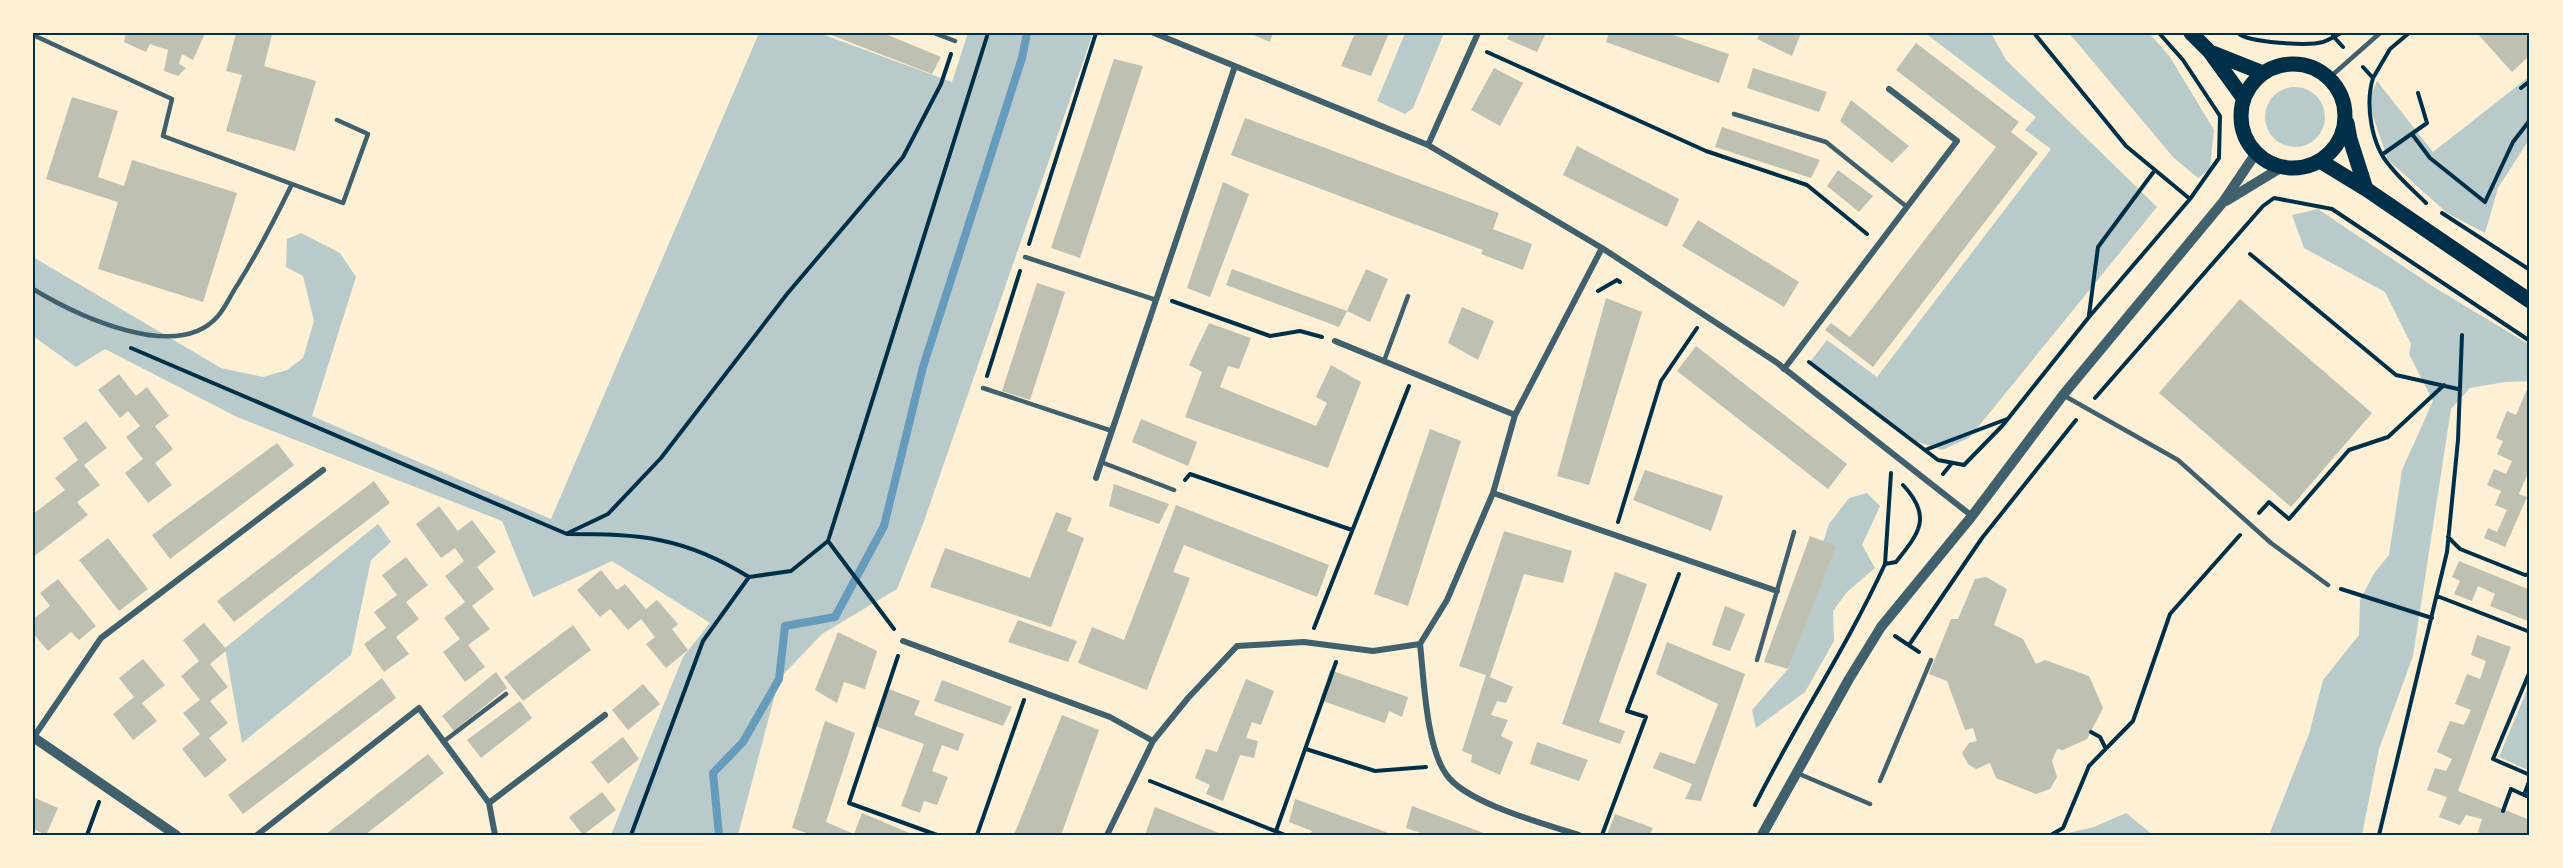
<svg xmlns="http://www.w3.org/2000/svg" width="2563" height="868" font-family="Roboto,sans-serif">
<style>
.green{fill:#b9caca}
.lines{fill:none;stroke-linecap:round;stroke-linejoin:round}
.stream{stroke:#669bbc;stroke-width:8}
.building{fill:#bec0b2}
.path{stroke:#003049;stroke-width:4}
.service{stroke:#3f606c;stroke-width:4.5}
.minor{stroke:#3f606c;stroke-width:6}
.tertiary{stroke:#3f606c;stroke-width:10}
.primary{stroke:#003049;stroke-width:15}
.neatline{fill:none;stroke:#003049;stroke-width:2}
</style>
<rect width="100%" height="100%" fill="#fdf0d5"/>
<path class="green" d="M759,33H819L952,82L968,33H1093L923,524L897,589L822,634L779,679L738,835H611L683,657L710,623L612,561L533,597L502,521L237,417L105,349L76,367L33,336V257L221,368L263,377L287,370L303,358L314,321L303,276L286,267L287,239L301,233L340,253L356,277L312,416L551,519Z
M1405,33H1444L1413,108L1405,114L1377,101Z
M1925,33H1991L2006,60L2157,207L1969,438L1942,450L1915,441L1810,362L1827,340L1877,377L2051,149L2025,130L2036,117Z
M2069,33H2149L2170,57L2214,130L2210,169L2198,178L2173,157Z
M2530,76V138L2498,188L2485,233L2447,213L2388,160L2368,102L2377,81L2433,152Z
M2265 117a30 30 0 1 1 60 0a30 30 0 1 1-60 0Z
M2318,209L2437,289L2530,345V381L2505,382L2470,388L2451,409L2413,656L2379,749L2362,835H2269L2309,734L2323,680L2359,635L2360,600L2375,572L2389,555L2402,470L2433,401L2409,354L2411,344L2385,292L2304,248L2292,215Z
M1867,493L1880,506L1862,545L1875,568L1847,592L1833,611L1834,641L1805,692L1756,728L1752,710L1788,669L1810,610L1819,555L1829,524L1849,498Z
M378,524L391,542L371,560L351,655L242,743L225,648Z
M2530,683V771L2499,757Z
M2126,813L2153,835H2059L2094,827Z"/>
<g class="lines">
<path class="stream" d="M719,835L713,773L743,742L779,679L785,626L835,617L884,526L923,367L1022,58L1027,33"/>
</g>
<path class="building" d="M126,33H205L193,60L182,54L179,64L186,68L178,76L164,71L168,50L150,44L146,52L124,42Z
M236,33L272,35L264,66L316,81L295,151L226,131L242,75L226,71Z
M826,33H883L941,57L932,74Z
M1249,33H1273L1270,42Z
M1355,33H1389L1371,76L1341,66Z
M1510,33H1546L1537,52L1507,39Z
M1609,33H1667L1729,54L1719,83L1606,42Z
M1760,33H1801L1792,56L1757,39Z
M2477,33H2530V55L2512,72Z
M1916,43L2019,122L2011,132L2038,153L1873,367L1825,330L1831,323L1850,337L1996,147L1896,70Z
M1114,59L1143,66L1080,258L1051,248Z
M1494,68L1523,83L1500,126L1471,110Z
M1753,68L1827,92L1819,112L1747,88Z
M72,97L118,111L98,177L124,186L132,160L237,193L203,302L98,269L118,202L46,179Z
M1851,100L1909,146L1892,163L1840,121Z
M1245,118L1499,213L1493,229L1532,244L1523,270L1481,254L1483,250L1231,155Z
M1722,127L1820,160L1811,178L1715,147Z
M1577,146L1679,199L1667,227L1563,175Z
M1838,170L1873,196L1859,212L1827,186Z
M1223,182L1249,194L1210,297L1187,288Z
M1698,220L1799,282L1784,307L1682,246Z
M1232,269L1347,311L1339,327L1226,285Z
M1366,269L1388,279L1370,322L1347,311Z
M1037,283L1065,292L1030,400L1002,391Z
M1606,298L1642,312L1589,485L1557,476Z
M2240,299L2372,413L2291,507L2159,393Z
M1462,307L1494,321L1478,360L1448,343Z
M1209,323L1251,338L1239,369L1228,366L1220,387L1316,426L1327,403L1316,397L1331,365L1361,382L1328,468L1185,417L1202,372L1189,365Z
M1696,346L1847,464L1828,489L1677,371Z
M119,374L136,396L147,387L169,416L155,426L173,449L155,463L172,485L148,503L125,473L143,459L126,437L140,426L128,411L120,418L98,390Z
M2528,387L2530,468L2519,494L2527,497L2505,547L2484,538L2488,528L2497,532L2507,510L2495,505L2501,491L2487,485L2494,469L2506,474L2512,461L2497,454L2503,441L2496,438L2507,411L2516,415Z
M1141,419L1197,442L1188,466L1132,442Z
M86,421L107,448L84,465L100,485L77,502L88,515L33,557V514L65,490L55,478L78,460L63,438Z
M1430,429L1461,441L1408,606L1374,594Z
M277,443L294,465L170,559L152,535Z
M1645,470L1723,496L1711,531L1633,500Z
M374,481L390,503L234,622L217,601Z
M1114,484L1169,504L1159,524L1109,506Z
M1176,505L1329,565L1317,597L1184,545L1173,572L1190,578L1147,690L1078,663L1092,627L1124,640Z
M439,506L458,531L472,520L496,552L477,567L494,589L472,606L490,629L468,645L485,667L465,682L443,652L460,639L444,618L465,602L445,576L464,561L455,548L441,558L416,524Z
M1056,512L1072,518L1067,531L1084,538L1051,627L930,587L945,548L1030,578Z
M1504,531L1572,551L1563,583L1524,574L1490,677L1513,687L1506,703L1497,701L1491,715L1508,720L1501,736L1513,742L1500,775L1471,762L1472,755L1462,751L1486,675L1459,666Z
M1810,536L1836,546L1788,669L1764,662Z
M108,538L148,589L119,611L79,560Z
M406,557L428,585L406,602L419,619L396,637L409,654L384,672L364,644L386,628L374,612L397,595L382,575Z
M2459,561L2530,590V622L2490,606L2495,594L2478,586L2472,601L2454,594L2460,581L2452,577Z
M601,570L617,590L625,584L646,609L657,600L678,624L672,629L688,650L666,668L646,644L655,637L641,619L628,630L610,609L600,617L577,590Z
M1615,572L1647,584L1599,722L1625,731L1620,744L1562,724Z
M1986,577L2007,589L1994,625L2023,639L2036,664L2045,660L2089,676L2103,708L2087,739L2063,750L2057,749L2052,761L2057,777L2050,789L2036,794L1996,778L1990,763L1976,769L1968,764L1962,753L1969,743L1977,741L1973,728L1965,730L1947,681L1929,674L1951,619H1958L1975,579Z
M58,579L96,626L79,640L71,632L48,651L33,633V619L50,606L40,593Z
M1725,606L1745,614L1730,651L1712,645Z
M1018,620L1077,641L1068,662L1008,642Z
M204,623L227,650L210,664L228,687L210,701L228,723L209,738L227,760L205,778L182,749L200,734L183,713L200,700L181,676L199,661L183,640Z
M573,625L591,650L523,701L504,677Z
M838,632L877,651L865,689L844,682L837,703L815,690Z
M2477,635L2511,647L2458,791L2530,820V835H2485L2478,832L2482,819L2466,815L2460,825L2439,817L2447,797L2427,790L2435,768L2446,771L2452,759L2437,752L2450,721L2464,725L2471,710L2455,704L2467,674L2480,679L2486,661L2471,655Z
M1667,642L1745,674L1701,801L1685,799L1692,784L1653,768L1660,752L1695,764L1718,704L1656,674Z
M143,659L165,685L142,703L157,721L133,740L113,714L134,697L119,678Z
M1330,670L1408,697L1402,717L1389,711L1385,723L1320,700Z
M496,672L507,688L454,731L442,716Z
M382,678L396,698L243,814L228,795Z
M1246,679L1274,691L1261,725L1252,722L1246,738L1258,741L1254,758L1240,755L1223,801L1206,794L1210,785L1195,778L1206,749L1217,752Z
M942,680L1012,707L1003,726L934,701Z
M643,684L660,704L628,730L612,710Z
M886,688L920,701L914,715L964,734L958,751L942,745L932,771L948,777L937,805L924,801L920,813L901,806L924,744L872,725Z
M520,701L532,718L481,758L467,740Z
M1062,715L1099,730L1061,835H1014Z
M825,721L855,733L826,822L854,834L862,813L914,835H812L792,828Z
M623,737L639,759L608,784L591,762Z
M1537,742L1588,760L1579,781L1530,764Z
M428,754L444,773L365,835H325Z
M602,792L616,810L583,835L569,817Z
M33,797L58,808L46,835L33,829Z
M1295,799L1394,835H1310L1312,831L1289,822Z
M1412,806L1489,835H1427L1406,828Z
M1155,807L1219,833L1218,835H1145Z
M1615,814L1653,828L1650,835H1607Z"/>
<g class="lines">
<path class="path" d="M2034,33L2126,146L2190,199
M2238,33C2248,43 2309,46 2323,42C2329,40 2335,36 2341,33
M2333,36L2343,47
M1487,52L1706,151L1807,185L1867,234
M2363,67L2373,78L2390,49L2409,33
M2373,78C2365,104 2371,145 2390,166C2401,180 2414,191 2426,203
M2521,88L2530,81
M2412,134L2430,158L2485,202L2513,142L2530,120
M2383,154L2427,123L2418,93
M2442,213L2530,270
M1029,244L1096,33
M2250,254L2396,375L2458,389
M1598,291L1617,280L1620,282
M1172,301L1270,336L1300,331L1322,337
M2089,315L2098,247L2155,170
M131,348L567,534C641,534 684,537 749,577
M1809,362L1938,460L1964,465L2003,425L2089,317L2190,199L2219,158L2220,116L2183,60L2159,33
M987,376L1020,271
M2095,398L2263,206L2274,198L2332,209L2530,341
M1925,450L2007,419
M1943,474L1952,463
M1185,480L1190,474L1352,530
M2259,513L2269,502L2289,519L2349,450L2388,437L2444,385
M1618,522L1661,381L1697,328
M568,533L608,514L661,458L787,294L903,157L941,84L951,54
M2448,537L2460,549L2525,575L2530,574
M828,541L894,629
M1885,564L1891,473
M2341,589L2432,618
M2437,596L2530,632
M1314,628L1409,386
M1895,636L1919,652
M1909,645L1982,538L2076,420
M898,656L849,803L937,835
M2530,671L2493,759L2530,775
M2091,732L2100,737L2105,747
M1306,749L1375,771L1426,767
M1150,781L1285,835
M2524,795L2530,797
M1755,805C1796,723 1847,647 1885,564L1896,562C1919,533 1933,517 1903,485
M2503,811L2511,789L2524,795L2530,779
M1276,831L1336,662
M87,835L99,802
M631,835L703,641L749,577L791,571L828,541L988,33
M977,835L1024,700
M1602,835L1646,717L1627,711L1679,574
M2051,835L2063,828L2089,766L2133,721L2170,614L2240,535
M2379,835L2447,552L2458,440L2462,335"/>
<path class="service" d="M934,33L955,41
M33,35L172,99L163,136L343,203L368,134L337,120
M2329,78L2380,33
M1734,114L1826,142L1907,207
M1025,257L1156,300
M33,289C76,315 177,364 218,316C226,307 231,294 238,284C258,252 275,219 292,184
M1384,361L1408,296
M983,388L1112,431
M2063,395L2178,460L2271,543L2328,585
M1101,462L1174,490
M1757,660L1794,532
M443,742L506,694
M1797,773L1870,804
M1880,781L1931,660"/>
<path class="minor" d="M1154,33L1428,145L1602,248L1776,362L1972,516
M1428,145L1478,33
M1335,341L1515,415
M1784,369L1957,141L1889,89
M1096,478L1235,66
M1493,493L1777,591
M903,641L1110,717L1153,741
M1420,644C1424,679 1426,746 1446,774C1465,803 1545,824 1579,835
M33,738L101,638L323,470
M489,803L605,715
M257,835L419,708L489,803L495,835
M1107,835L1153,741L1188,698L1237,646L1304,642L1373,651L1420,644L1447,600L1493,493L1515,415L1602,248"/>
<path class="tertiary" d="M2226,201L2282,167
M33,737L176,835
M1762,835L1849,679L1881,627L1972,516L2063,395L2223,202L2256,153"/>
<path class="primary" d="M2191,33L2210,52L2244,99
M2210,52L2263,73
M2241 116a52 52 0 1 1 104 0a52 52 0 1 1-104 0Z
M2347,123L2350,139L2366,189
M2320,161L2366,189L2530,301"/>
</g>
<rect width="2563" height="868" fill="none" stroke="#fdf0d5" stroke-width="69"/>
<rect x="34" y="34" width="2494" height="800" class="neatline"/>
</svg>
